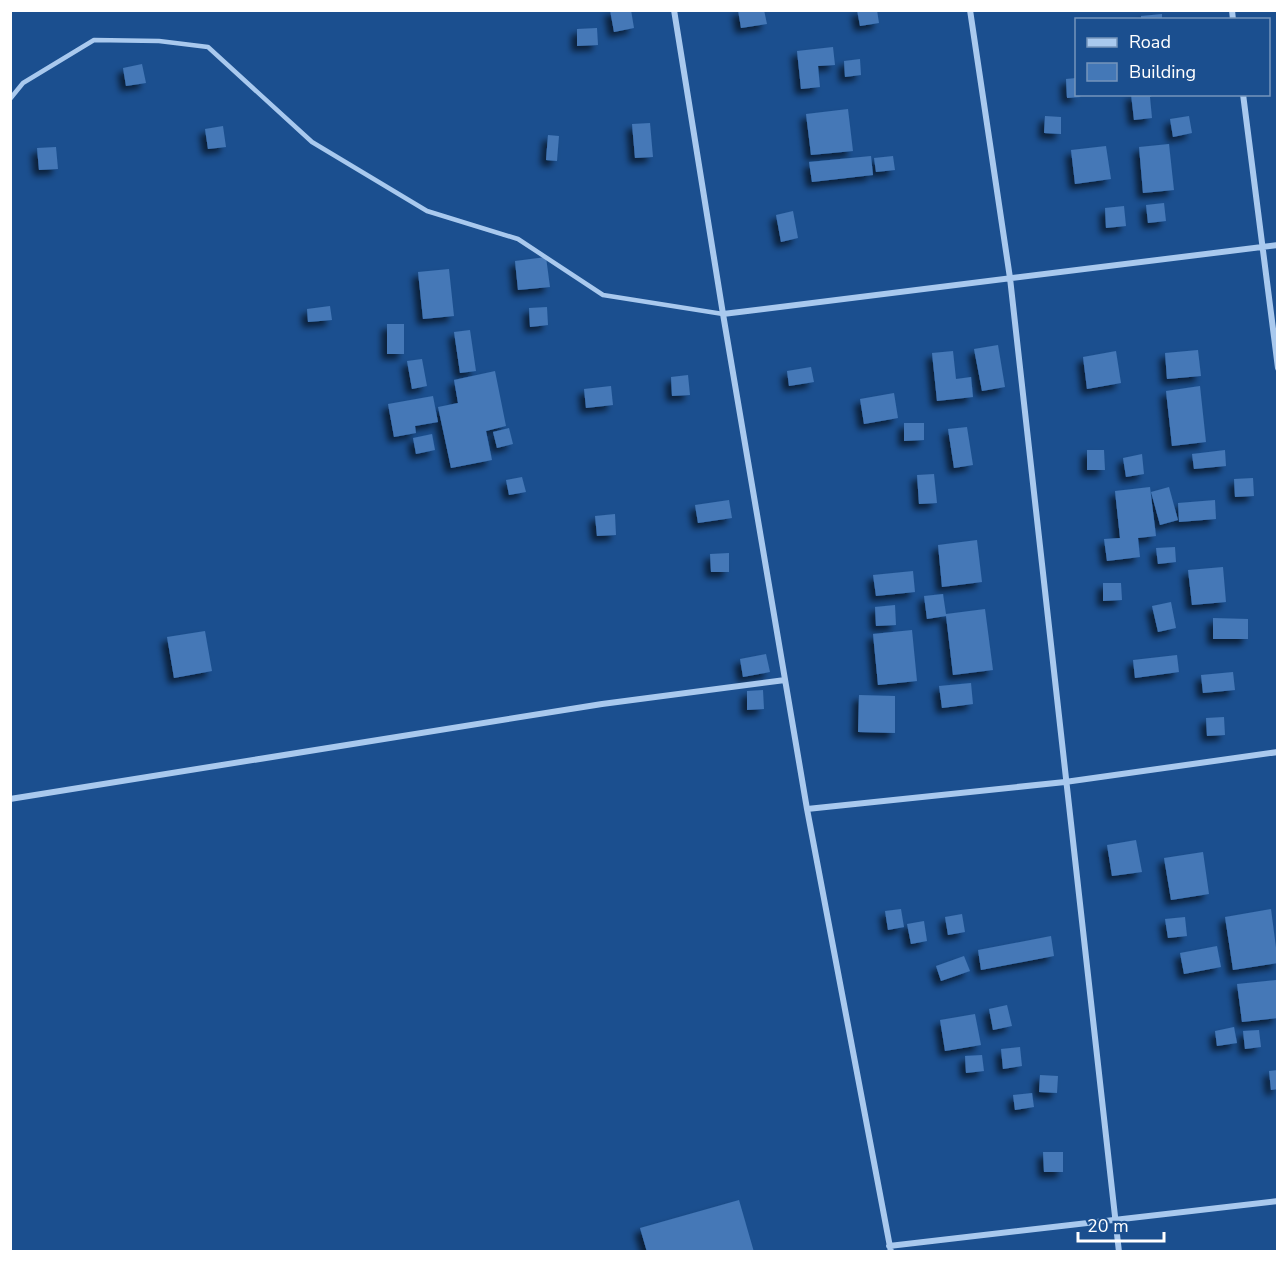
<svg xmlns="http://www.w3.org/2000/svg" width="1288" height="1262" font-family="'Nunito Sans',sans-serif">
<style>
.building{fill:#4478b7;filter:url(#shadow)}
.lines{fill:none;stroke-linecap:round;stroke-linejoin:round}
.lane{stroke:#a9c9ee;stroke-width:4.5}
.street{stroke:#a9c9ee;stroke-width:6}
</style>
<defs>
<filter id="shadow"><feDropShadow dx="-5.5" dy="5.5" stdDeviation="3" flood-color="#0009"/></filter>
</defs>
<rect width="100%" height="100%" fill="#1b4f8f"/>
<path class="building" d="M610,10H631L634,28L614,32Z
M738,10H764L767,24L741,28Z
M857,10H877L879,23L860,26Z
M1162,14V20H1141V16Z
M597,28L598,45L577,46V29Z
M833,47L835,65L818,66L820,87L801,89L797,51Z
M860,59L861,75L845,77L844,61Z
M142,64L146,83L126,86L123,68Z
M1076,78V94L1081,97L1067,98L1066,79Z
M1131,94H1155L1150,97L1152,118L1134,120Z
M848,109L853,151L811,155L806,114Z
M1045,116L1061,117V134L1044,133Z
M1189,116L1192,133L1173,137L1170,119Z
M650,123L653,157L635,158L632,124Z
M223,126L226,147L208,149L205,129Z
M548,135L559,136L557,161L546,160Z
M1169,144L1174,190L1143,193L1139,147Z
M1106,146L1111,179L1075,184L1071,150Z
M56,147L58,169L39,170L37,148Z
M871,156L873,175L812,182L809,162Z
M893,156L895,170L876,172L874,158Z
M1164,203L1166,221L1148,223L1146,205Z
M1124,206L1126,226L1106,228L1105,208Z
M793,211L798,238L781,242L776,215Z
M546,257L550,287L518,290L515,261Z
M449,269L454,316L423,319L418,272Z
M330,306L332,320L308,322L307,309Z
M547,307L548,325L530,327L529,308Z
M387,324H404V354H387Z
M470,330L476,371L460,373L454,332Z
M998,345L1005,387L982,391L974,349Z
M1198,350L1201,376L1167,379L1165,353Z
M953,351L956,379L971,377L973,397L937,401L932,353Z
M1116,351L1121,383L1087,389L1083,357Z
M422,359L427,386L412,389L407,361Z
M811,367L814,382L789,386L787,371Z
M495,371L506,426L486,431L492,460L451,468L438,407L458,403L454,380Z
M688,375L690,395L672,396L671,377Z
M611,386L613,405L586,408L584,389Z
M1200,386L1206,442L1172,446L1166,391Z
M894,393L898,418L864,424L860,399Z
M433,396L438,422L415,426L416,433L394,437L388,404Z
M904,423H924V440L904,441Z
M967,427L973,465L954,468L948,429Z
M509,428L513,444L497,448L493,432Z
M432,434L435,450L416,454L413,438Z
M1087,450H1104L1105,470H1087Z
M1225,450L1226,466L1194,469L1192,454Z
M1142,454L1144,474L1126,477L1123,458Z
M934,474L937,503L919,504L917,475Z
M522,477L526,492L509,495L506,480Z
M1253,478L1254,496L1235,497L1234,479Z
M1150,487L1156,536L1138,538L1140,557L1107,561L1104,539L1120,538L1115,491Z
M1169,487L1178,520L1160,525L1151,492Z
M729,500L732,518L698,523L695,505Z
M1215,500L1216,519L1179,522L1178,503Z
M615,514L616,535L597,536L595,516Z
M977,540L982,582L942,587L938,545Z
M1175,547L1176,562L1158,564L1156,548Z
M729,553V572H711L710,554Z
M1223,567L1226,602L1192,605L1188,570Z
M913,571L915,592L876,596L873,575Z
M1103,583H1121L1122,600L1103,601Z
M943,594L946,614L985,609L993,670L953,675L946,616L927,619L924,596Z
M1171,602L1176,628L1158,632L1152,606Z
M895,605L896,625L876,626L875,607Z
M1213,618L1248,619V639H1213Z
M912,630L917,681L878,685L873,634Z
M205,631L212,671L174,678L167,637Z
M766,654L770,672L743,677L740,659Z
M1177,655L1179,672L1135,678L1133,660Z
M1233,672L1235,690L1203,693L1201,675Z
M971,683L973,704L942,708L939,686Z
M763,690L764,709L747,710V691Z
M859,695L895,696V733L858,732Z
M1224,717L1225,735L1207,736L1206,718Z
M1136,840L1142,872L1112,876L1107,845Z
M1203,852L1209,894L1171,900L1164,858Z
M901,909L904,927L888,930L885,911Z
M1271,909L1278,963L1233,970L1225,917Z
M962,914L965,932L948,935L945,917Z
M1185,917L1187,936L1168,938L1165,919Z
M924,921L927,941L911,944L907,924Z
M1051,936L1054,956L981,970L978,950Z
M1217,946L1221,967L1184,974L1180,953Z
M964,956L970,971L941,981L936,966Z
M1276,980L1278,1018L1242,1022L1237,984Z
M1007,1005L1012,1026L993,1030L989,1009Z
M975,1014L981,1045L945,1051L940,1020Z
M1234,1027L1237,1043L1217,1046L1215,1031Z
M1259,1030L1261,1047L1245,1049L1243,1031Z
M1020,1047L1022,1066L1003,1069L1001,1049Z
M982,1055L984,1071L966,1073L965,1056Z
M1278,1070V1089L1271,1090L1269,1071Z
M1040,1075L1058,1076L1057,1093L1039,1092Z
M1032,1093L1034,1107L1015,1110L1013,1095Z
M1043,1152H1063V1172H1044Z
M739,1200L754,1252H647L640,1228Z"/>
<g class="lines">
<path class="lane" d="M10,99L23,83L94,40L159,41L208,47L312,142L427,211L518,239L603,295L723,314"/>
<path class="street" d="M674,10L723,314L807,809L891,1252
M970,10L1010,278L1119,1252
M1232,10L1233,20
M1243,94L1278,368
M723,314L1278,245
M10,799L602,704L785,680
M807,809L1065,782L1278,752
M889,1246L1278,1201"/>
</g>
<rect width="1288" height="1262" fill="none" stroke="#ffffff" stroke-width="24"/>
<rect x="1075" y="18" width="195" height="78" fill="#1b4f8f" stroke="#7695bc" stroke-width="1.5"/>
<rect x="1087" y="38" width="30" height="9" fill="#a9c9ee" stroke="#7695bc" stroke-width="1.5"/>
<text x="1129" y="48" font-size="18" fill="#ffffff">Road</text>
<rect x="1087" y="63" width="30" height="18" fill="#4478b7" stroke="#7695bc" stroke-width="1.5"/>
<text x="1129" y="78" font-size="18" fill="#ffffff">Building</text>
<path d="M1078 1232v9h86v-9" fill="none" stroke="#ffffff" stroke-width="3"/>
<text x="1087" y="1232" font-size="18" fill="#ffffff" stroke="#1b4f8f" stroke-width="4.5" paint-order="stroke">20 m</text>
</svg>
